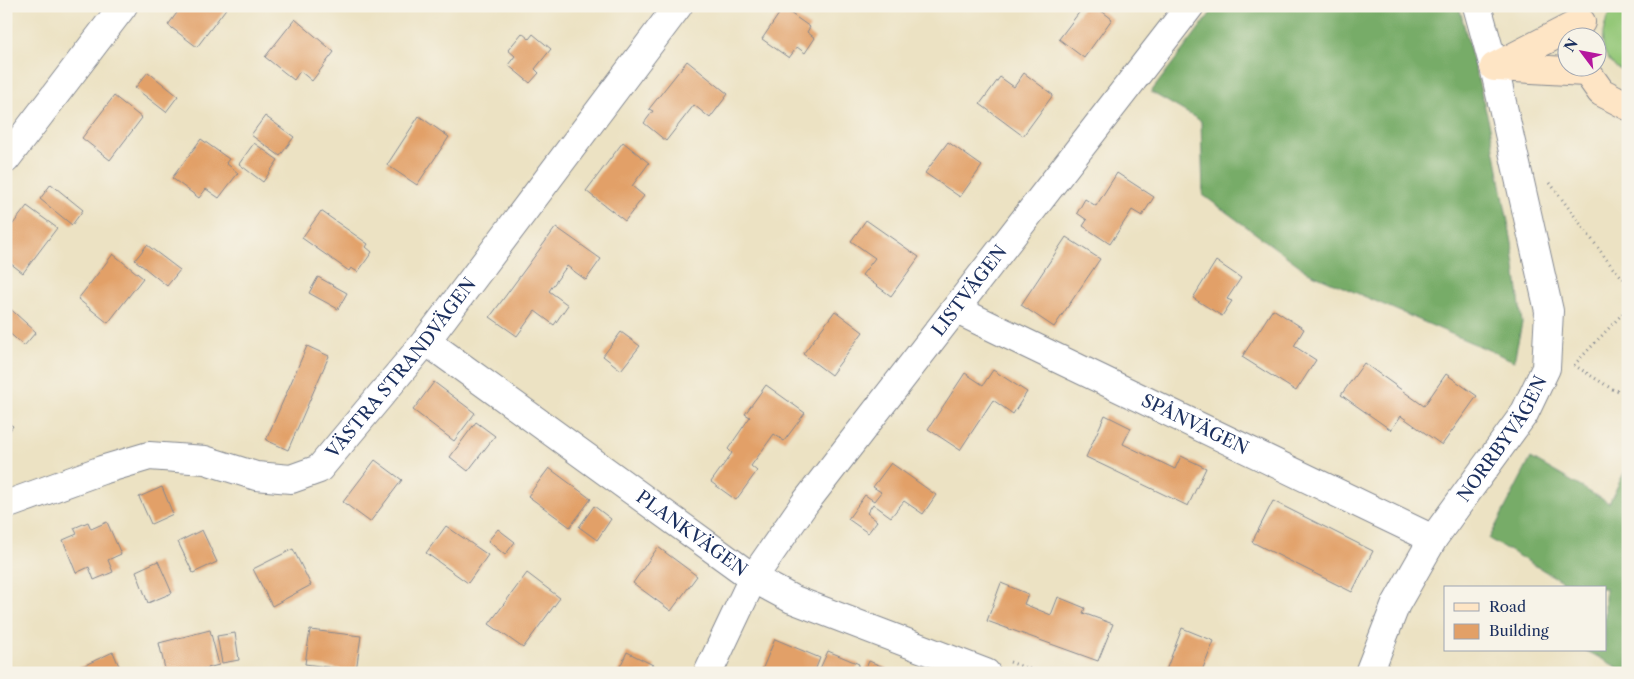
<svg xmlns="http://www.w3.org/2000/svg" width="1634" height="679" font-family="'Libre Caslon Text',serif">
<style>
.green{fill:#94c878;stroke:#587c6b}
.forest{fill:#77ac68;stroke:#496e63}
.building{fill:#e2a067}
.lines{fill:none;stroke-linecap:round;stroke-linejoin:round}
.street-casing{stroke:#848890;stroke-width:30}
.secondary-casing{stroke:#848890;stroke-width:30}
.path{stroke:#848890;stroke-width:3;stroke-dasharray:1 4;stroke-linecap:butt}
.street{stroke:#fff;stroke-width:28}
.secondary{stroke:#fee5c5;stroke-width:28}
.labels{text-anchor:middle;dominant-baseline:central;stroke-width:4;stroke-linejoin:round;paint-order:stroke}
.street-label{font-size:18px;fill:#1b2f5e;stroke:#f7f3e8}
</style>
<rect width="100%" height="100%" fill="#f7f3e8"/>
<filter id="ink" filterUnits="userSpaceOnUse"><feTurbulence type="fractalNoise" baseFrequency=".02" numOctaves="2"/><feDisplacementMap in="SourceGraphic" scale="10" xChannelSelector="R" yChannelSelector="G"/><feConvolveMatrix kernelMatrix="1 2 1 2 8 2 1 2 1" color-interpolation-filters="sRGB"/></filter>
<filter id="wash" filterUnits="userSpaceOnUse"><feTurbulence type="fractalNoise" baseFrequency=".0096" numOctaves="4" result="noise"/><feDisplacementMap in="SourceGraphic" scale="20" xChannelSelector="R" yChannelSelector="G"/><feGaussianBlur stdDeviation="1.12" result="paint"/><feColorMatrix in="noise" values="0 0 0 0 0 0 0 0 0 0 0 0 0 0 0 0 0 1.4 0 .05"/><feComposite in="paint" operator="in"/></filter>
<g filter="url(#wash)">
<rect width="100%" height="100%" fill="#ece2c3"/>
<path class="green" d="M1616,6H1628V73C1596,63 1597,27 1616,6Z"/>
<path class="forest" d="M1216,6H1459L1490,127L1512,243L1522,323L1514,361L1308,272L1203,195L1201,121L1151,92Z
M1531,458L1609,503L1628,465V673L1585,650H1605V588H1574L1489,539Z"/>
<g id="blocks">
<path class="building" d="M182,6H228L197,47L168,25Z
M1084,6H1095L1112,19L1084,58L1059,39Z
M783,8L810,27L807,32L815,38L805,53L797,47L789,58L762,39Z
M295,19L334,52L312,81L300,71L294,80L265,57Z
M522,33L529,39L533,34L551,49L535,69L539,73L530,83L508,65L515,56L508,50Z
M687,61L728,94L710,118L694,105L666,141L644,123L653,111L649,109Z
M148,72L178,96L166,112L135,88Z
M1024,73L1053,95L1023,136L980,104L1000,77L1014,87Z
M114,96L142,118L110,160L82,138Z
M265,116L294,137L280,156L251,135Z
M419,116L449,137L417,185L387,165Z
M201,139L229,159L226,163L238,173L219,198L206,189L199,198L172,178Z
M623,142L649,163L632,186L644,196L625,221L586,191Z
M948,142L982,166L960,197L925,173Z
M254,143L278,160L263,182L239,164Z
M1117,173L1154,197L1142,216L1132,210L1110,244L1083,226L1087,220L1077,213L1085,199L1096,206Z
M51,184L83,210L72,225L40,199Z
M27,206L57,228L23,273L6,260V233Z
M321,211L368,244L366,247L372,252L358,272L351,268L349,271L302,238Z
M866,220L919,257L891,296L862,275L875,258L851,241Z
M556,227L601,259L586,280L567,266L549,291L568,305L554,325L535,311L517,336L490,317Z
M1066,237L1100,259L1054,327L1021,305Z
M147,245L180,270L167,286L135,260Z
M113,254L143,278L108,323L78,299Z
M1216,261L1241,278L1227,299L1232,301L1222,316L1193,298Z
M318,277L347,293L338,309L309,293Z
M6,305L36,332L24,346L6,330Z
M1273,309L1304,329L1294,346L1316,360L1296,391L1242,357Z
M835,311L863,332L831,375L803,354Z
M621,332L640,346L621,370L603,356Z
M307,346L329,356L288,450L266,440Z
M1364,363L1424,406L1446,374L1477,396L1442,445L1401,416L1391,430L1341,395Z
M993,370L1027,392L1013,414L993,400L960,450L928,429L965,373L983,385Z
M434,382L475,413L454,441L413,410Z
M766,385L805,413L784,441L774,434L751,466L757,471L736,500L711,482L732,453L728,449L750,417L745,414Z
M1105,415L1131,428L1123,444L1175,469L1181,456L1206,468L1188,506L1086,457Z
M6,422L13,426L6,436Z
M476,422L495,436L468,471L450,457Z
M375,460L402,480L370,522L343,502Z
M891,463L936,495L923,514L904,501L891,517L873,504L867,513L877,521L868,533L848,519L865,495L874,501L881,492L873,487Z
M549,468L591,499L570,527L528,496Z
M162,487L173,514L151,524L139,497Z
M1273,501L1373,551L1352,592L1252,542Z
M594,506L611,519L597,540L579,527Z
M88,522L91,529L107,522L121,554L108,560L113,572L94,580L89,567L76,573L63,540L77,534L74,528Z
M446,526L488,555L468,583L426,553Z
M498,529L515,542L505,555L488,541Z
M202,530L217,562L193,573L178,542Z
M658,547L697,576L671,611L633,583Z
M293,549L311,585L272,606L253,569Z
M158,561L172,593L148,603L136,571Z
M527,573L560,598L523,648L489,624Z
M1001,583L1028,594L1024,604L1051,615L1058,597L1085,608L1083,613L1113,624L1098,661L987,621Z
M1182,628L1214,641L1201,673H1165Z
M210,630L219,665L188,673H166L159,643Z
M310,630L361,636L356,671L305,664Z
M235,633L239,660L222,663L217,636Z
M775,639L820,658L814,673H769L762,670Z
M828,651L859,664L855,673H818Z
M113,652L122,673H68Z
M627,652L655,666L652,673H617Z
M869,661L898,673H864Z"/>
</g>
</g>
<g filter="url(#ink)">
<use href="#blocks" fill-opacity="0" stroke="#848890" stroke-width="1"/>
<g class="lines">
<g class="street-casing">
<g id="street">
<path d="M6,159L123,6"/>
<path id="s1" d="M957,310L1433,539"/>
<path id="s2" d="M426,341L753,578L792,599L986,673"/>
<path id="s3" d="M6,505L102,470L149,456L205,460L256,476L291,479L319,469L426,341L678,6"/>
<path id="s4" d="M708,673L753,578L805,503L1190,6"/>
<path id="s5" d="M1369,673L1396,604L1433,539L1524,414L1546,368L1549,311L1494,67L1477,6"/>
</g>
</g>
<g class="secondary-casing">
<path id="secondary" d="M1494,67L1581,22
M1496,67L1585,72
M1584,68L1601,92L1628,106"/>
</g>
<path class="path" d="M1550,183L1613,268L1628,283
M1574,365L1628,308
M1574,365L1612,389L1628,394
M1010,662L1040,673"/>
<use href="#street" class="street"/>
<use href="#secondary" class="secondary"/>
</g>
</g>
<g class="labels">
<g class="street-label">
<text stroke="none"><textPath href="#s4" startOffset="465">LISTVÄGEN</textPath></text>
<text stroke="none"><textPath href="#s3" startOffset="456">VÄSTRA STRANDVÄGEN</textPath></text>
<text stroke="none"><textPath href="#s1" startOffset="264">SPÅNVÄGEN</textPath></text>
<text stroke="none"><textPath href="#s5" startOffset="271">NORRBYVÄGEN</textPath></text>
<text stroke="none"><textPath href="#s2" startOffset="328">PLANKVÄGEN</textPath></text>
</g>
</g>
<rect width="1634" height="679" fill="none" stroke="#f7f3e8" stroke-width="25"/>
<rect x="1444" y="586" width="162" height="65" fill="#f7f3e8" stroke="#9fa5b1"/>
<rect x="1454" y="603" width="25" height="8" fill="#fee5c5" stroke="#9fa5b1"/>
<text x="1489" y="612" font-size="15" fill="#1b2f5e">Road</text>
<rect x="1454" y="624" width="25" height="15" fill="#e2a067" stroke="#9fa5b1"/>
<text x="1489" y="636" font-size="15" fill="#1b2f5e">Building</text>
<g transform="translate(1582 52) rotate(302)"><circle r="24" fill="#f7f3e8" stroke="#9fa5b1"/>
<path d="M0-4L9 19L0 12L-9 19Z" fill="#b5179e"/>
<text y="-8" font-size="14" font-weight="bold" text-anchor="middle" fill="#1b2f5e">N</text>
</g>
</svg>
